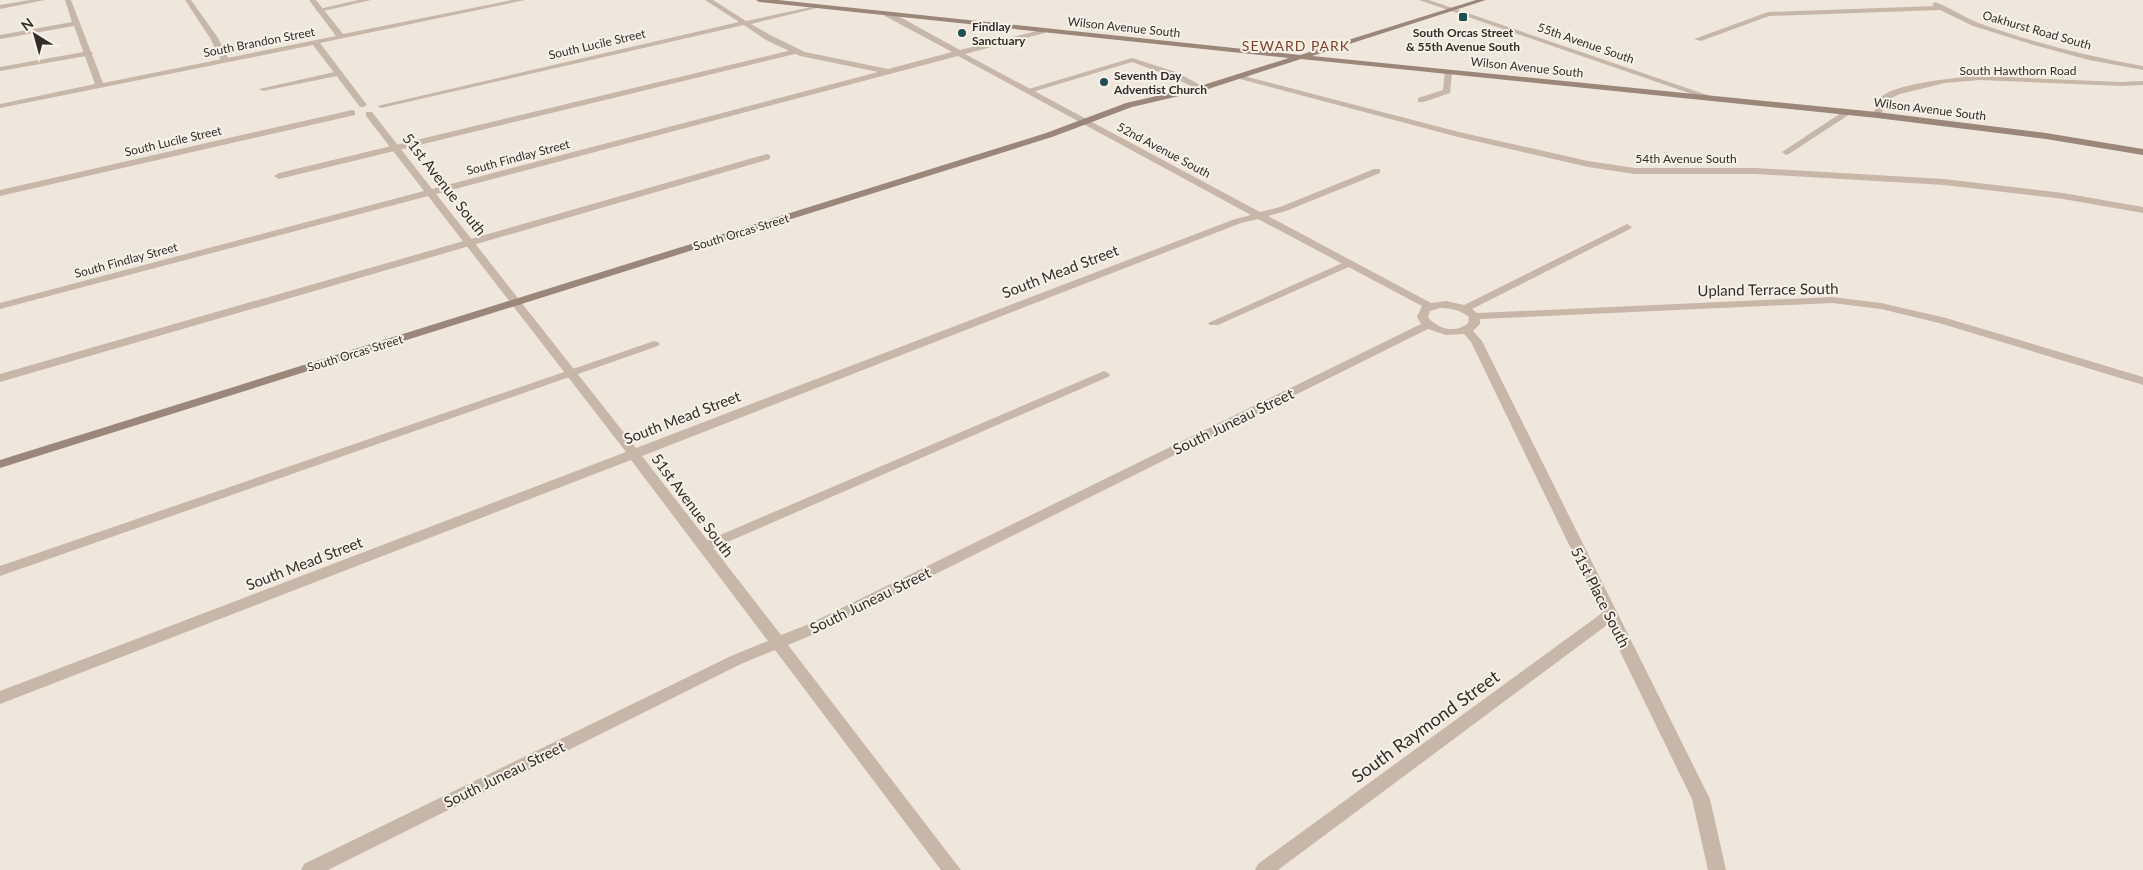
<svg xmlns="http://www.w3.org/2000/svg" width="2143" height="870" font-family="Lato,sans-serif">
<style>
.lines{fill:none;stroke-linecap:round;stroke-linejoin:round}
.lane{fill:#c7b7a8;fill-rule:evenodd}
.street{fill:#c7b7a8;fill-rule:evenodd}
.secondary{fill:#9a877a;fill-rule:evenodd}
.poi-dot{fill:#214e53;stroke:#f8f1e8;stroke-width:2}
.labels{text-anchor:middle;dominant-baseline:central;stroke-width:4;stroke-linejoin:round;paint-order:stroke}
.far-poi-label{font-size:12px;font-weight:bold;fill:#342c28;stroke:#f8f1e8;text-anchor:start}
.far-street-label{font-size:12px;fill:#342c28;stroke:#f8f1e8}
.far-neighbourhood-label{font-size:14px;letter-spacing:1px;fill:#7d3f27;stroke:#f8f1e8}
.street-label{font-size:15px;fill:#342c28;stroke:#f8f1e8}
.near-street-label{font-size:18px;fill:#342c28;stroke:#f8f1e8}
</style>
<rect width="100%" height="100%" fill="#f0e7dc"/>
<g class="lines">
<path class="lane" d="M30,0H45L0,9V5Z
M185,0H191L218,38L229,60L228,62H222L210,38Z
M358,0H371L319,12L315,10Z
M796,49L800,51L799,53L279,179L274,176L279,173Z
M89,51L93,53L92,55L0,71V67Z
M1132,58L1176,72L1206,88L1199,90L1170,76L1132,62L1029,93L1022,91Z
M1445,70L1452,72L1450,93L1424,102H1418V98L1443,90Z
M339,71L343,73L342,75L263,91L259,89Z
M1236,74L1459,132L1588,161L1635,168H1755L1944,179L2063,193L2143,207V213L2063,199L1944,185L1755,174H1635L1588,167L1458,137L1236,78Z
M1847,109L1850,110V114L1789,154L1786,155L1782,152Z
M767,154L770,155V159L0,382V374Z
M1347,261L1351,262L1352,264L1351,266L1218,325H1210L1208,323Z
M654,341L658,342L660,344L658,346L0,576V566Z
M1104,371L1108,373L1110,375L1108,377L709,550H699L697,547L699,544Z"/>
<path class="street" d="M65,0H71L103,83L336,36L309,0H316L343,34L512,0H525L320,43L367,105L363,107H360L313,45L0,108V104L95,84L74,26L0,39V35L72,22Z
M705,0H713L746,21L821,5V7L751,24L772,36L805,52L888,69L952,52L885,16V12H891L960,50L1045,29V33L965,54L1260,212L1280,207L1374,169H1380V173L1286,211L1268,216L1431,303L1446,301L1464,305L1627,224L1632,227L1630,229L1472,309L1477,313L1832,297L1881,303L1946,318L2143,377V385L1939,323L1881,309L1832,303L1480,319V324L1473,331L1482,341L1710,799L1726,870H1708L1692,799L1607,625L1278,870H1255L1258,864L1602,613L1471,342L1464,334L1446,335L1428,329L819,632L788,645L961,870H941L775,650L741,664L328,870H301L304,864L731,656L768,641L631,460L0,704V691L626,452L428,196L0,309V303L424,191L366,116V112H372L432,189L878,72L800,56L766,40L744,25L381,108L377,106L739,22ZM958,56L1251,215L1235,219L636,448L436,194ZM1258,219L1422,306L1417,317L1421,324L809,624L781,635L642,456L1241,223ZM1440,308C1451,308 1460,310 1469,317L1468,323C1456,334 1437,329 1428,317L1430,311Z
M1419,0H1429L1719,99L1712,101Z
M1935,2C1949,7 1962,16 1976,22C2030,42 2086,56 2143,66V70L2089,60L2034,45L1973,26L1940,10L1769,16L1701,41L1694,39L1768,12L1934,6L1932,4Z
M1980,76L2121,82L2143,81V85L2121,86L1980,80L1945,83L1900,94L1887,100L1880,117L1873,115C1875,110 1877,101 1881,97C1896,83 1959,77 1980,76Z
M352,110L355,111V115L0,196V190Z"/>
<path class="secondary" d="M756,0H778L1300,55L1476,0H1486L1312,56L1877,112L2046,133L2143,149V155L2046,139L1877,118L1301,59L1205,90L1132,107L1052,137L0,468V460L1046,133L1126,103L1200,86L1289,58L759,2Z"/>
</g>
<g class="poi-dot">
<rect x="1458" y="12" width="10" height="10" rx="2.5"/>
<circle cx="962" cy="33" r="5"/>
<circle cx="1104" cy="82" r="5"/>
</g>
<g class="labels">
<g class="far-poi-label">
<text x="972" y="26">Findlay<tspan x="972" dy="14">Sanctuary</tspan></text>
<text x="1463" y="32" text-anchor="middle">South Orcas Street<tspan x="1463" dy="14">&amp; 55th Avenue South</tspan></text>
<text x="1114" y="75">Seventh Day<tspan x="1114" dy="14">Adventist Church</tspan></text>
</g>
<g class="far-street-label">
<text transform="translate(1124 27) rotate(6)">Wilson Avenue South</text>
<text transform="translate(2037 30) rotate(16)">Oakhurst Road South</text>
<text transform="translate(259 42) rotate(-11)">South Brandon Street</text>
<text transform="translate(1586 43) rotate(19)">55th Avenue South</text>
<text transform="translate(597 44) rotate(-13)">South Lucile Street</text>
<text transform="translate(1527 67) rotate(6)">Wilson Avenue South</text>
<text x="2018" y="70">South Hawthorn Road</text>
<text transform="translate(1930 109) rotate(7)">Wilson Avenue South</text>
<text transform="translate(173 141) rotate(-13)">South Lucile Street</text>
<text transform="translate(1164 150) rotate(28)">52nd Avenue South</text>
<text transform="translate(518 157) rotate(-15)">South Findlay Street</text>
<text x="1686" y="158">54th Avenue South</text>
<text transform="translate(741 232) rotate(-17)">South Orcas Street</text>
<text transform="translate(126 260) rotate(-15)">South Findlay Street</text>
<text transform="translate(355 353) rotate(-17)">South Orcas Street</text>
</g>
<g class="far-neighbourhood-label">
<text x="1296" y="45">SEWARD PARK</text>
</g>
<g class="street-label">
<text transform="translate(445 184) rotate(52)">51st Avenue South</text>
<text transform="translate(1060 271) rotate(-21)">South Mead Street</text>
<text transform="translate(1768 289) rotate(-1)">Upland Terrace South</text>
<text transform="translate(682 417) rotate(-21)">South Mead Street</text>
<text transform="translate(1233 421) rotate(-26)">South Juneau Street</text>
<text transform="translate(693 505) rotate(53)">51st Avenue South</text>
<text transform="translate(304 563) rotate(-21)">South Mead Street</text>
<text transform="translate(1601 597) rotate(63)">51st Place South</text>
<text transform="translate(870 600) rotate(-26)">South Juneau Street</text>
<text transform="translate(504 774) rotate(-26)">South Juneau Street</text>
</g>
<g class="near-street-label">
<text transform="translate(1425 726) rotate(-36)">South Raymond Street</text>
</g>
</g>
<g transform="translate(35 35) rotate(323)" stroke="#f8f1e8" stroke-width="4" paint-order="stroke">
<path d="M0-4L9 19L0 12L-9 19Z" fill="#342c28"/>
<text y="-8" font-size="14" font-weight="bold" text-anchor="middle" fill="#342c28">N</text>
</g>
</svg>
